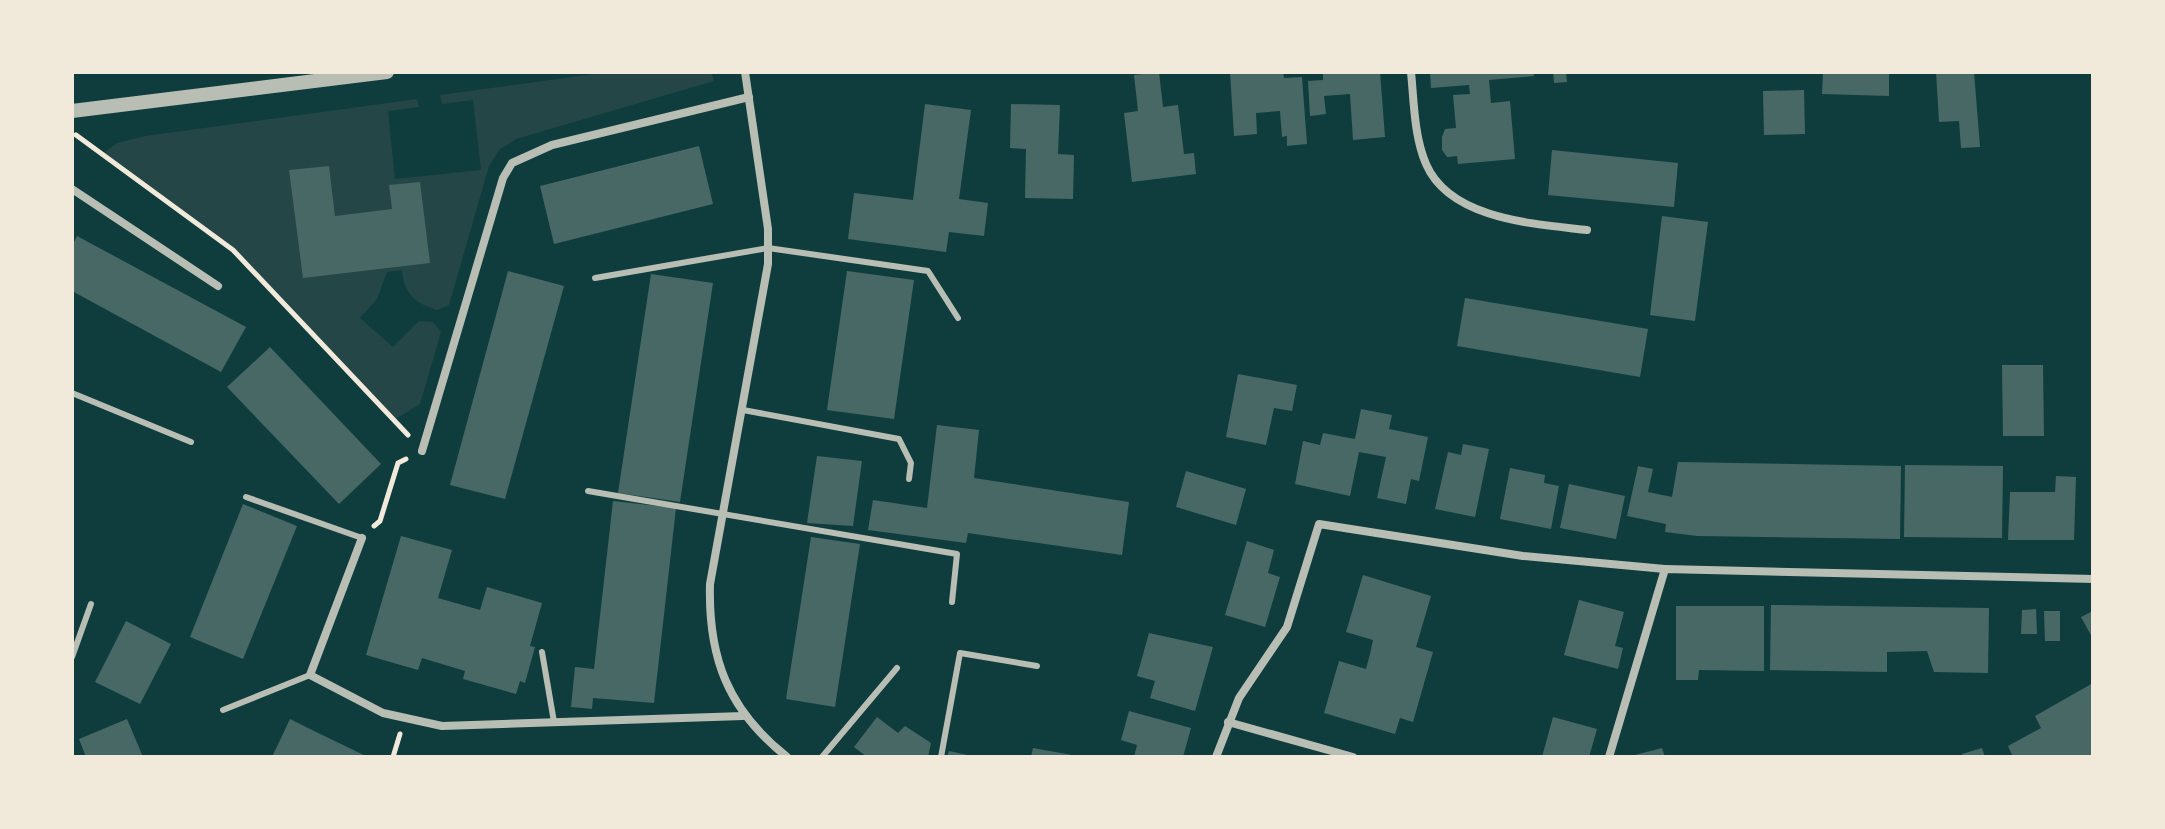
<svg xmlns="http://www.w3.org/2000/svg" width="2165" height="829" font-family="'Space Grotesk',sans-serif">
<rect width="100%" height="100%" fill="#0f3d3e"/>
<!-- green -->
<path fill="#244646" d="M 609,72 L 711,72 L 714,81 L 516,139 L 499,150 L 489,166 L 449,305 L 437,310 C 415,303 404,294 402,270 L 387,272 L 377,299 L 360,318 L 393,347 L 419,321 L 433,322 L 441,332 L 420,404 L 394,420 L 233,250 L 102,154 L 117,143 L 145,136 L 417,99 L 419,107 L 388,111 L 395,179 L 481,170 L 473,100 L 442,104 L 440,95 Z"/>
<!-- building -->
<g fill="#486865">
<polygon points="1159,72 1163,107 1178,105 1184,154 1194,153 1196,174 1132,182 1124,113 1138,111 1134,75"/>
<polygon points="1230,72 1283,72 1284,78 1302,77 1307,144 1287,146 1287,136 1282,137 1280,111 1256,113 1257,134 1234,136"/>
<polygon points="1323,72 1380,72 1385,137 1353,140 1350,94 1324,96 1326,114 1310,116 1308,81 1323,80"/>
<polygon points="1430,72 1533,72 1534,76 1489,80 1491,103 1510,101 1515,159 1458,164 1457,156 1447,157 1442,150 1442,137 1445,129 1456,128 1453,95 1470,94 1469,85 1431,88"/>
<polygon points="1553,72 1566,72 1567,82 1554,83"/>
<polygon points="1823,72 1889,72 1889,96 1822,94"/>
<polygon points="1936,72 1974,72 1980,147 1961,148 1959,121 1939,122"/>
<polygon points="1804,90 1805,134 1764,135 1763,91"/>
<polygon points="925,104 971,110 959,199 988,203 984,236 949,232 946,252 848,239 854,193 913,200"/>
<polygon points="1011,104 1060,105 1058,154 1074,155 1073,199 1025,198 1026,149 1010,148"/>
<polygon points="699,146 713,204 554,244 540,186"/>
<polygon points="1552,150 1678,163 1674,207 1548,195"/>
<polygon points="329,166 335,216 392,209 389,185 420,182 430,263 303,278 289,170"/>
<polygon points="1662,216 1708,222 1695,321 1650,315"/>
<polygon points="77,236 246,327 221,372 72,291 72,246"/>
<polygon points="508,271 564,286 505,499 450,485"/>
<polygon points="847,271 914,280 894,419 827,410"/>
<polygon points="651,274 713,283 680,502 618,493"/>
<polygon points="1465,298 1648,329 1640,377 1457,346"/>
<polygon points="270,347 381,464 339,504 227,387"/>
<polygon points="2002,365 2043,365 2044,436 2003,436"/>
<polygon points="1238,374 1297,385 1292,411 1274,408 1266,445 1226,437"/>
<polygon points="1361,409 1392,415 1389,429 1428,437 1419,481 1411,479 1406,504 1377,498 1386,457 1359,452 1350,496 1295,484 1303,441 1320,445 1323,433 1355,439"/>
<polygon points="937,425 979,430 974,478 1129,502 1122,555 968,533 966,543 868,530 873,500 927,508"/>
<polygon points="1463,444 1489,449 1475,517 1435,509 1448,452 1461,455"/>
<polygon points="817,456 862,461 853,526 807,523"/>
<polygon points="1678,462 1901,466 1900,539 1697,536 1665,532 1666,524 1627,516 1638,466 1653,469 1648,492 1672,497"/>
<polygon points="1905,465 2003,466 2002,538 1904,537"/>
<polygon points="1510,468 1545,475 1544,483 1559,486 1551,529 1500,519"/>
<polygon points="1186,471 1246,489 1236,525 1176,507"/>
<polygon points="2056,476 2076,477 2074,540 2008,540 2010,492 2055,492"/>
<polygon points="1569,484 1625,496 1616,539 1560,528"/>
<polygon points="613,501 676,508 654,703 593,698 592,709 571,707 575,667 594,669"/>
<polygon points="243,504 297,526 243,659 190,637"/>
<polygon points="401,536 452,550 438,598 480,610 487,587 542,603 530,646 535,647 525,683 520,681 516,694 463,679 465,671 422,658 418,670 366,655"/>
<polygon points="811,537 860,544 835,707 786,699"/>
<polygon points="1247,541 1274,550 1268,573 1280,577 1265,627 1225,615"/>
<polygon points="1363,575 1431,596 1416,647 1433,652 1413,722 1400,718 1395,734 1324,713 1339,661 1366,669 1370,654 1373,640 1346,632"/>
<polygon points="1579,600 1624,612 1615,646 1623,648 1618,669 1564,655"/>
<polygon points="1771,605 1989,608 1988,673 1934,672 1927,651 1887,652 1887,672 1770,670"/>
<polygon points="1676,606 1764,606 1764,671 1699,670 1698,680 1676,680"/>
<polygon points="2036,609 2037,634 2021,634 2022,610"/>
<polygon points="2044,611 2060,611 2060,641 2045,641"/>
<polygon points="2093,611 2093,639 2081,617"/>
<polygon points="126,621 171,644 140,704 95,682"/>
<polygon points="1149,633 1213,647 1195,711 1150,698 1155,681 1137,676"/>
<polygon points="2093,683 2093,755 2013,757 2008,746 2041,728 2035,716"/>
<polygon points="1129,711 1191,728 1183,757 1134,757 1137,745 1121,740"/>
<polygon points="877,717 898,733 905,726 931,743 928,757 867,757 854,747"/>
<polygon points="1553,717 1597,729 1589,757 1542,757"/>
<polygon points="127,719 143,757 86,757 79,739"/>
<polygon points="290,719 314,731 368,757 272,757"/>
<polygon points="1033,748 1072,755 1072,757 1031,757"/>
<polygon points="1662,748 1665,757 1632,757 1631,756"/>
<polygon points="1982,748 1985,757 1963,757 1962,754"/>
<polygon points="949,751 972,756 972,757 947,757"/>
</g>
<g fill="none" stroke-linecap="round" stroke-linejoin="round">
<!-- path -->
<g stroke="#f1e9da" stroke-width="5">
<polyline points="76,135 233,250 408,435"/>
<polyline points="374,526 380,521 398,463 406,459"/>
<polyline points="393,757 400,734"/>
</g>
<!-- service -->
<g stroke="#b8beb3" stroke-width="6">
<polyline points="595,278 768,248 928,271 958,318"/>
<polyline points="72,393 191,442"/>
<polyline points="743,410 899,439 911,463 909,479"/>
<polyline points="588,491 957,554 952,602"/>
<polyline points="246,497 362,538"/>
<polyline points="542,652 554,722"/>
<polyline points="72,657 91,604"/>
<polyline points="223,710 310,675"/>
<polyline points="822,757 897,668"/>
<polyline points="941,757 960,653 1037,666"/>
</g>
<!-- minor -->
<g stroke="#b8beb3" stroke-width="8">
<path d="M 745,72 L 768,229 L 768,264 L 710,584 C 708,658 728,710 787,757"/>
<path d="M 1411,72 C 1414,102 1414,136 1426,164 C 1450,220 1536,224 1587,230"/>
<polyline points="72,189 218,286"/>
<polyline points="422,451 503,178 512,163 552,145 749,97"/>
<polyline points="362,538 310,675 383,713 442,726 743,716"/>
<polyline points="1228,722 1353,757"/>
<polyline points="1216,757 1239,698 1287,627 1319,524 1523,556 1665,569"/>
<polyline points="1609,757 1665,569 2093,579"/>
</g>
<!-- tertiary -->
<polyline stroke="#b8beb3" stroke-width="14" points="72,111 387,72"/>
</g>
<!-- border -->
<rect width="2165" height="829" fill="none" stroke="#f1e9da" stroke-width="148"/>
</svg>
